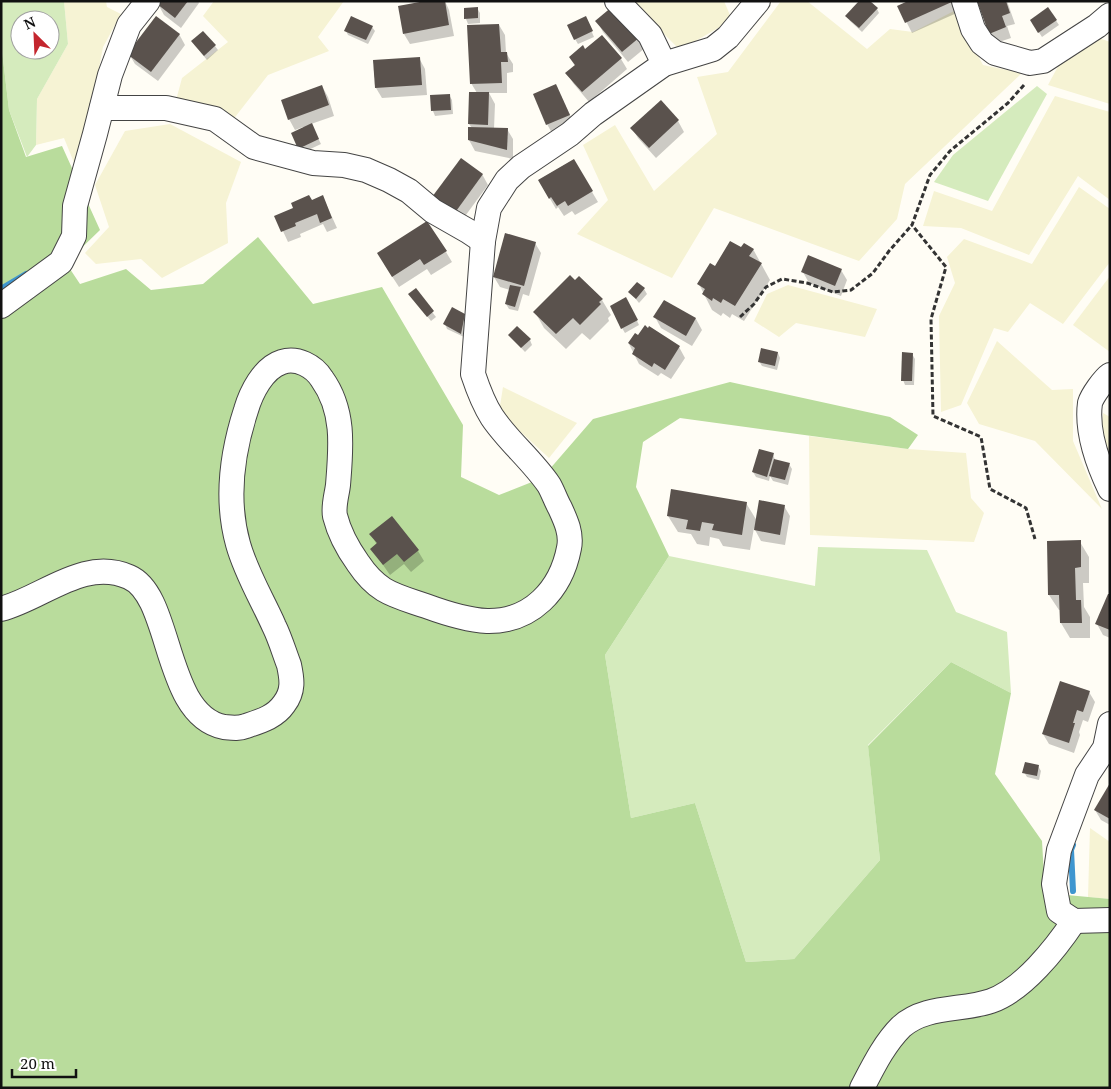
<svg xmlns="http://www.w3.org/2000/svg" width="1111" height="1089" font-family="'Noto Serif',serif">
<rect width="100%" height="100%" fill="#fffdf5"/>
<!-- farmland -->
<g fill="#f6f3d4">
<polygon points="64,1 106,1 107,7 121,14 103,47 79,175 64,138 36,145 37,99 68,44"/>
<polygon points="214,1 344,1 318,37 329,51 268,75 232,121 175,104 182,78 228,42 203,16"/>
<polygon points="631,1 724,1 732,20 680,50"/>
<polygon points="781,1 807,1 867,49 890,29 913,32 954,11 983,65 1022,73 905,184 897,219 859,261 714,208 672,278 577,234 608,200 583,145 615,125 654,191 717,134 697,77 728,72"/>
<polygon points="1099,38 1110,42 1110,104 1048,85 1063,57"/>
<polygon points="1055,96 1110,112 1110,200 1078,176 1029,255 961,228 923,226 934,191 992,211"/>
<polygon points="170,124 241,162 226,203 228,243 162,278 141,259 96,264 85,253 109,227 95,185 125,131"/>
<polygon points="1079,187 1110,209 1110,262 1063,324 1030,303 1008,332 994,328 961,405 941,412 939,316 955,283 947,257 964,239 1032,264"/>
<polygon points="1110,276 1110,352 1073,325"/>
<polygon points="788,285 877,309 865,337 796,323 779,337 754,321 767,294"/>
<polygon points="997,341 1052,390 1073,389 1073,441 1102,509 1035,441 979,424 967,403"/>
<polygon points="503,387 577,423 549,458 499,412"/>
<polygon points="1103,413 1110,417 1110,456 1101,434"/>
<polygon points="809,436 908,449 966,453 971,498 984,513 974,542 810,535"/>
<polygon points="1090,828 1110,842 1110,899 1088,897"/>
</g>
<!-- green -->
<g fill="#d5ebbd" fill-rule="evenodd">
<path d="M 1,1 L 64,1 L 68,44 L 37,99 L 36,145 L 27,157 L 9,110 L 1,42 ZM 20,20 L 50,20 L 50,50 L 20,50 Z"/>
<polygon points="1037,86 1047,94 988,201 934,182 953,155"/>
<polygon points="818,547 927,550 956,612 1007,632 1011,693 951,662 868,745 880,860 794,959 746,962 695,803 631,818 605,655 669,556 815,586"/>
</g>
<!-- forest -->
<polygon fill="#b9dc9c" points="1,42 9,110 26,157 62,146 100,230 66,263 80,284 126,269 151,290 203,284 258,237 313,304 382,287 463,425 461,477 499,495 542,478 593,419 730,382 890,417 918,435 908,449 680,418 643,442 636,487 669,556 605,655 631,818 695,803 746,962 794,959 880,860 868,746 951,662 1011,693 995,774 1042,841 1045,893 1110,899 1110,1088 1,1088"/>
<!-- shadow -->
<g fill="#0003">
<polygon points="161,1 198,1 199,3 181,28 164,15 158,4"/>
<polygon points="445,1 449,10 454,36 410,44 404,34"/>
<polygon points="954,1 959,12 912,33 899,7"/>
<polygon points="978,1 1007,1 1015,24 1007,26 1011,38 996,43 990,33"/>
<polygon points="477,8 480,13 480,23 468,24 466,19"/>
<polygon points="877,9 879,13 862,32 850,21 847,17"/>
<polygon points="1048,9 1059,25 1042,37 1034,25"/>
<polygon points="597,21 639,38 645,48 628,62 603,32"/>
<polygon points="588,23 594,37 578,44 575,39"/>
<polygon points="499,25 505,35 506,53 513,64 513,72 507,73 507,93 489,93 495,104 494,129 507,129 513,139 513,159 475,151 469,140 472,128 469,124 477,93 471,83"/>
<polygon points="372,27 375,31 368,44 348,35 346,31"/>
<polygon points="179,34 185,45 158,81 135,64 129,54"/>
<polygon points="602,36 621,59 627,69 589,102 573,83 567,73 575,66 570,58 585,50"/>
<polygon points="192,42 215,46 218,50 207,60"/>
<polygon points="419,58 425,69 427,95 382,98 376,88 374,61"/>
<polygon points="556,85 575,126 553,135 547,124"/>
<polygon points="322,86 328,97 334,116 311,124 321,144 302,153 299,149 304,128 303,127 295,130 289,119"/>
<polygon points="449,95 452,100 453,114 435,116 433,111 432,96"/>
<polygon points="661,102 678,121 684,132 656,158 638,138 632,128"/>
<polygon points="573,160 598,202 575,215 572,211 564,216 558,207 556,209 539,180"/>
<polygon points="482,174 488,185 460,223 433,198"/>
<polygon points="323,197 337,228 327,232 323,224 300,234 301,237 288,242 276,216"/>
<polygon points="535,243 541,253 529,296 523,294 518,311 509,309 506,304 510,290 500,287 494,277"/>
<polygon points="742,249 753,249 770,280 744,321 732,314 730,318 723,313 721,316 712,310 699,284 715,268"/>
<polygon points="446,252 452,262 431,275 427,269 399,287 384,264"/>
<polygon points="841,270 847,280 841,296 809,283 803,272"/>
<polygon points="644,289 647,294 639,303 630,292"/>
<polygon points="415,290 436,317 431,321 413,299"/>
<polygon points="602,300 611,315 608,318 609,321 590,340 582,333 566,349 544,328 535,312"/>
<polygon points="664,301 696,319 702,330 692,346 661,328 655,317"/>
<polygon points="629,304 639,325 625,333 622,328"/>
<polygon points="464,315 467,320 464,337 447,329 445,324"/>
<polygon points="509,335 530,340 532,345 525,352"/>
<polygon points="629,344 679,347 685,358 671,379 661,373 658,376 639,364"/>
<polygon points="778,353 780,358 777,370 762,366 759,361"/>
<polygon points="912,354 915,359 914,385 905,385 903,380"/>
<polygon points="773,454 775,460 789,464 792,469 788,485 773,481 770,476 769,481 756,477 753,472"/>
<polygon points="746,503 757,521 784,506 790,516 785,545 761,541 754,528 750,550 723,546 719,539 710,537 709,546 697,544 691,534 678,532 668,516"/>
<polygon points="392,517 418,551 424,561 411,572 404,564 390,575 372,549 377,545 371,534"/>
<polygon points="1080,542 1089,557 1089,583 1083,583 1084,607 1090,617 1090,638 1070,638 1061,623 1061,610 1059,610 1049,595"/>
<polygon points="1110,596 1110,638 1103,635 1097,624"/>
<polygon points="1089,692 1095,702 1088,722 1083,720 1079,732 1080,735 1074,753 1049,744 1043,734"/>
<polygon points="1038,766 1041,771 1039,780 1027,777 1024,772"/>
<polygon points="1110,785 1110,825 1101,820 1095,810"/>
</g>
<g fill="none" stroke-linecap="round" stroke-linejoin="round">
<!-- stream -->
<g stroke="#3f96cf" stroke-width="6">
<polyline points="1,289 26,274"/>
<polyline points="1073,845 1071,850 1073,891"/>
</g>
</g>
<!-- building -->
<g fill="#5a524d">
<polygon points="159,1 188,1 175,18 157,4"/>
<polygon points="425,1 445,1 449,25 403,34 398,6"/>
<polygon points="859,1 870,1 878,8 859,28 845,16"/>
<polygon points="908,1 954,1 905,23 897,6"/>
<polygon points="977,1 1006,1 1010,13 1002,16 1006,27 989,34"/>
<polygon points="613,6 640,37 622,52 595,21"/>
<polygon points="478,7 478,18 464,19 464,8"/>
<polygon points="1048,7 1057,20 1038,33 1030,20"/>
<polygon points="156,16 180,34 151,72 127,54"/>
<polygon points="351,16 373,26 366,40 344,31"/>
<polygon points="586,16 593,31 574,40 567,25"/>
<polygon points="499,24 501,52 507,52 508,62 501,62 502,83 470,84 467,25"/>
<polygon points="203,31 216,45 204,56 191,41"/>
<polygon points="602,35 622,58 582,92 565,73 575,65 569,57 583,45 585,49"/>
<polygon points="420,57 422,85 375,88 373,60"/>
<polygon points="556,84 570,115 546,125 533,94"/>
<polygon points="322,85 329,105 288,120 281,100"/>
<polygon points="469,92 489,92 488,125 468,124"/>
<polygon points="450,94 451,110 431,111 430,95"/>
<polygon points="661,100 679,120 649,148 630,128"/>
<polygon points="312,123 319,139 298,149 291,133"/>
<polygon points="468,127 508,128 507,150 468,140"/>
<polygon points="461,158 483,174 454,214 432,197"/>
<polygon points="574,159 593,191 568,206 565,201 557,206 551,197 549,199 538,180"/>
<polygon points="309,195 312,200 323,195 332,218 320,223 317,214 295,223 296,226 281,232 274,216 293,208 291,203"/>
<polygon points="427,221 447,251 424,265 420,259 392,277 377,253"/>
<polygon points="505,233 536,242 524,286 493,277"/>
<polygon points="730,241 741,247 744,243 754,249 749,256 762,263 735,306 723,299 721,303 713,298 712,301 702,294 705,289 697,284 710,263 715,266"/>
<polygon points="808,255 842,269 835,286 801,272"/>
<polygon points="570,275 575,280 579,276 603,299 599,302 601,304 580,325 573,318 556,334 533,312"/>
<polygon points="637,282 645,288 636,299 628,292"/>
<polygon points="510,285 521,287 515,307 505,304"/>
<polygon points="416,288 434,311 427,317 408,294"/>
<polygon points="626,297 638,320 621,329 610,306"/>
<polygon points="664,300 696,318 686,336 653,317"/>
<polygon points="452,307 465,314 461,334 443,324"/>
<polygon points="645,325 648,328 649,326 680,346 665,370 654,363 652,367 632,354 635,348 628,343 635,333 638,335"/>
<polygon points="517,326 531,339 521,348 508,335"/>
<polygon points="761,348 778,352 775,366 758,362"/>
<polygon points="902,352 913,353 912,381 901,381"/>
<polygon points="759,449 774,453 767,477 752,472"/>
<polygon points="774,459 790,463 785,480 769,476"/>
<polygon points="671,489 747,502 742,535 712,530 714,524 702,522 700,531 686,529 688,520 667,516"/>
<polygon points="759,500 785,505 780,535 754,530"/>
<polygon points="392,516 419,550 404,562 397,554 383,565 370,549 377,543 369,534"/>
<polygon points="1081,540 1081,567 1075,568 1076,600 1081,600 1082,623 1060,623 1059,595 1048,595 1047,541"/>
<polygon points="1108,594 1110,594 1110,630 1095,624"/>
<polygon points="1060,681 1090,691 1083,712 1077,710 1073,723 1075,723 1069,743 1042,734"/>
<polygon points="1025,762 1039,765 1037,776 1022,773"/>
<polygon points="1110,783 1110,819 1094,810"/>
</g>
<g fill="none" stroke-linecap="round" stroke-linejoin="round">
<!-- minor casing -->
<g stroke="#444" stroke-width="26">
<g id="minor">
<polyline points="617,1 650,35 664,64"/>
<polyline points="964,1 973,29 982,43 995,53 1030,63 1043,61 1097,26 1110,15"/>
<polyline points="102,108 166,108 215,119 254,147 313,163 344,165 366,170 389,180 409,191 433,211 468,231 483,241"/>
<polyline points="1,306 61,262 74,236 75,206 95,134 110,75 129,25 148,1"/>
<path d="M 1110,375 C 1104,379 1092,396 1090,403 C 1086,432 1098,464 1110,489"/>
<path d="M 1,609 C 43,598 84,557 129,577 C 173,596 163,715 224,727 C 233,728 238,729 246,726 C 261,721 275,717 284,704 C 294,691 292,679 289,665 C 284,652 280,638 274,626 C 262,599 246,573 238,544 C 226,501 232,453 246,410 C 251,393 263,368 282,362 C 297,357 314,366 322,379 C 345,411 341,448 338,485 C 337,494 333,506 335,516 C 339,532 348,549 358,563 C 378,593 394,595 426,606 C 445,613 466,620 487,621 C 531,622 561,590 569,548 C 572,534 566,521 560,508 C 556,501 553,492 549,485 C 532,460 508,441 492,417 C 483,403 478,389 473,374 L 483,241 L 489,208 L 507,180 L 521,167 L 570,134 L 593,114 L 664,64 L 713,49 L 728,37 L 758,1"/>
<polyline points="1110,724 1105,748 1087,775 1059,850 1054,884 1059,911 1074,921 1110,920"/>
<path d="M 862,1088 C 873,1067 884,1044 901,1027 C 925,1005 962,1011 991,1001 C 1023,990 1056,948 1074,921"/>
</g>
</g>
<!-- path -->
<g stroke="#333" stroke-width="3" stroke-dasharray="5 2.5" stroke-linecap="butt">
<polyline points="1024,85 1008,103 950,151 930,175 912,225 946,267 931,319 933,416 981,437 990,489 1026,508 1035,539"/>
<polyline points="740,317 754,304 766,287 782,279 807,283 833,292 851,290 873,273 889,251 912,225"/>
</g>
<!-- minor -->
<use href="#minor" stroke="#fff" stroke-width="24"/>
</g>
<!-- border -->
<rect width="1111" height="1089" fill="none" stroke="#111111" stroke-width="5"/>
<!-- north arrow -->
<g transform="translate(35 35) rotate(336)"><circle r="24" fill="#ffffff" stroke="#a0a0a0"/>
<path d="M0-4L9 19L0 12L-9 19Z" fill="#c4262e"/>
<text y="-8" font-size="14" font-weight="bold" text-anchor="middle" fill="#111111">N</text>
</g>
<!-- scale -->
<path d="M12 1069v8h64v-8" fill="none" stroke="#111111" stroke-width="2.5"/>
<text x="20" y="1069" font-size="15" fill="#111111" stroke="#ffffff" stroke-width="4" paint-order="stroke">20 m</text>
</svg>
